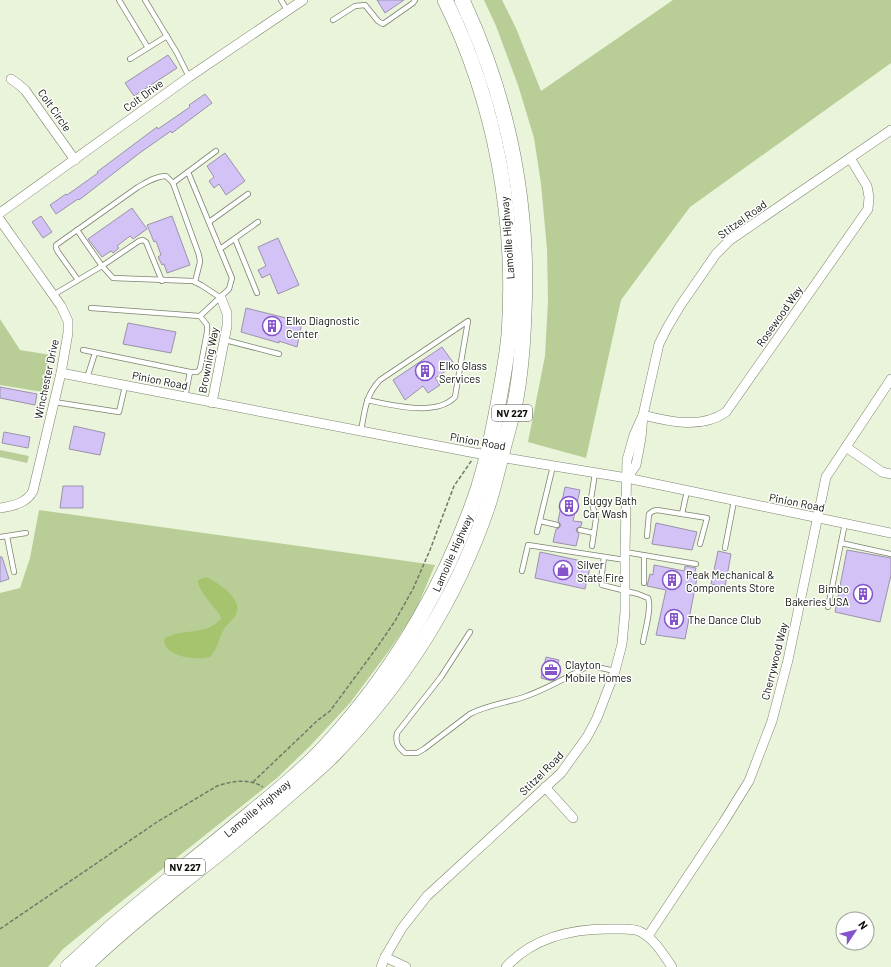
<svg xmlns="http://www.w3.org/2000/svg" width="891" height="967" font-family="Barlow,sans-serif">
<rect width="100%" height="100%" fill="#eaf4da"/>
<!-- green -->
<g fill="#b9ce96">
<polygon points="484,0 502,0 516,28 541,91 673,0 891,0 891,63 690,207 621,300 586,458 528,442 545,356 548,301 547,249 541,184 534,138 518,85 496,26"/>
<polygon points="0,319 20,350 51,355 43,392 0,385"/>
<polygon points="0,450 29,456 27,463 0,457"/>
<polygon points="39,510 435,565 415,612 391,648 350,703 310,746 277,778 117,905 63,949 48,967 0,967 0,593 20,588 30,558"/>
</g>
<!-- forest -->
<path fill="#a6c46d" d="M 206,577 C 216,581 242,598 237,612 C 235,619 227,624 224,629 C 218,639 218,649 210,657 C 198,661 163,657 164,639 C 183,627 204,637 221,619 L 220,615 C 214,606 197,590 198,580 Z"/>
<!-- building -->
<g fill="#d3c2f5" stroke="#9a93ab">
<polygon points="377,0 404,0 385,13"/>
<polygon points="168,55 177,68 134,96 125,83"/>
<polygon points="205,94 212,103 172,133 171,131 141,152 79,200 78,199 56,214 50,205 66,194 67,195 98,173 97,172 157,127 158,129 190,107 189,105"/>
<polygon points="225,153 245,181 226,195 219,184 214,188 209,181 214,177 207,166"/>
<polygon points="132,208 147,229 133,239 130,236 117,246 119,248 113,253 111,251 102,257 88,239"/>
<polygon points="41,216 52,232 43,238 32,222"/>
<polygon points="172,216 190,265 167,273 164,264 162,265 158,257 161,255 156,241 154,242 147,225"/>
<polygon points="278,238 299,285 278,294 270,274 262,278 258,270 266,266 258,247"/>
<polygon points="246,308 302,322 297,347 279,341 279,343 241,332"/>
<polygon points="128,323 176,332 171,353 123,344"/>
<polygon points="442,347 455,365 435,378 440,385 428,393 423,386 405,400 393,380"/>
<polygon points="0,387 37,394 35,405 0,398"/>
<polygon points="74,426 105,433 100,455 69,449"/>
<polygon points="4,432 30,437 28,448 2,443"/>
<polygon points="63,486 83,486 83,508 60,508"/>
<polygon points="565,487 580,490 573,521 582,522 581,526 576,529 577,532 579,534 576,546 553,542 556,529 559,528 561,525 558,521"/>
<polygon points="656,523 697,532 692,550 652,544"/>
<polygon points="847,550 891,558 891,575 880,622 835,612"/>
<polygon points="718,551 731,554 725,587 711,584"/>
<polygon points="540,552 591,563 585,589 535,578"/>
<polygon points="0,557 2,557 9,579 0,582"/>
<polygon points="654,565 684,571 685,566 696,568 695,573 698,573 685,639 656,635 666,590 647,586 650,574 653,575"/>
<polygon points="546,657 559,660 557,665 560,666 559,675 556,675 555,680 552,681 541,678"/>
</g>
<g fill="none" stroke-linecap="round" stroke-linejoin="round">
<!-- lane casing -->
<g stroke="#7b846d" stroke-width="6">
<g id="lane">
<polyline points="119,0 148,48"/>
<polyline points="145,0 177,53 189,77"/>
<polyline points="281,0 287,10"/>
<polyline points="333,20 355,6 365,5 378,21 383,24 413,3 415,0"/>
<polyline points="130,59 167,36"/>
<polyline points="173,183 216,151"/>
<polyline points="209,222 248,194"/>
<polyline points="77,230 102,266 113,278 193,281 201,285 221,298"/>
<polyline points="235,239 257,293"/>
<polyline points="220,249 258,222"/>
<path d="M 78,280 L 58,252 L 56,248 L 56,245 L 138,187 C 147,182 156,176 166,176 L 173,183 L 199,255 L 200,262 L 195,282"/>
<polyline points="53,295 102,266 139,241 143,240 146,242 162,281"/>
<polyline points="91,308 200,316 229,289 232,278 188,172"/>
<polyline points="225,340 279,354"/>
<polyline points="83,350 190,372 197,372 200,369 207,332 207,325 200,316"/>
<polyline points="87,378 95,353"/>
<polyline points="185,397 190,372"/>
<polyline points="54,402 119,412 125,386"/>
<path d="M 361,431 C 365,410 365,396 380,380 L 468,321 L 455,397 C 436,417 392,405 367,400"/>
<polyline points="682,514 687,491"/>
<polyline points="540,521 557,525"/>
<polyline points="580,530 594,533"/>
<polyline points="537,532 553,466"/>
<polyline points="647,536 649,514 653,511 657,510 707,518 700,544"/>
<polyline points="0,537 26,533"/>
<polyline points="7,537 14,572"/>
<polyline points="841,543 891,554"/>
<polyline points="592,546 596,519 591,499 595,473"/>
<polyline points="725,548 734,501"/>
<polyline points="625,552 696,564"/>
<path d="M 604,557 L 601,580 L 602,585 L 638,594 L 648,598 C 652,607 645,631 643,642"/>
<polyline points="522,571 528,545 625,560"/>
<polyline points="644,583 644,555"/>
<polyline points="828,607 845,523"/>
<path d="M 470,632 L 441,677 L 397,733 C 395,743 398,747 405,753 L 417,753 L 424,749 L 470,714 C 487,705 506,703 524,697 C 545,690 566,678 586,667 L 592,666 L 615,671"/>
</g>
</g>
<!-- street casing -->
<g stroke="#7b846d" stroke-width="10">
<g id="street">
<polyline points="11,79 18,84 25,90 75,160"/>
<polyline points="0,213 189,77 303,0"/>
<path d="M 0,220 L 61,306 L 68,321 L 68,333 L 61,373 L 33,491 C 27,503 13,506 0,508"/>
<polyline points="61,373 475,453 627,478 891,533"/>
<polyline points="212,403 227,326 227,313 221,298"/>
<path d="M 643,415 C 670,422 702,429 726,412 L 868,209 L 869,197 L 867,186 L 850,158"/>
<polyline points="846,447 882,472 891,474"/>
<polyline points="627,478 636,465 641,438 643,415 659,344 667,328 680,306 716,254 730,240 891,130"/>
<polyline points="545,787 573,818"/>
<polyline points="648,936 723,823 749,781 772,721 788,660 826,477 891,379"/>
<polyline points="385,957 406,967"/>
<polyline points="381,967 385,957 402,928 427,896 561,773 587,737 597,718 615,671 622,644 625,612 625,552 627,460 634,435 643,415"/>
<path d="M 506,967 C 534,936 575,928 615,929 C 623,929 632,928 639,931 C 655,939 663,954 672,967"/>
</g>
</g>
<!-- primary casing -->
<g stroke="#7b846d" stroke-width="16">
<g id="primary">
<path d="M 68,967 C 84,953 99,938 115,924 C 154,891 195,859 235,826 C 269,798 304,771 333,738 C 397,667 449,578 479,486 C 485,466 490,446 494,425 C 500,395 506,365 509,335 C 517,221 496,103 445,0"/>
<path d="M 84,967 C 115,936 150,909 184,881 C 219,854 253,826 286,797 C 302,783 318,770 333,755 C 401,685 455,601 487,508 C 493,490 497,472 502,453 C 506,437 511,420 515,403 C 521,373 523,342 524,312 C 529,204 508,98 462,0"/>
</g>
</g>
<!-- path -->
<g stroke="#717868" stroke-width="1.5" stroke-dasharray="4 2" stroke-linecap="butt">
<polyline points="253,782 318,720 330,711 378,646 395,621 413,589 430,550 454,486 472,460"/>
<path d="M 0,929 L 157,822 L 217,786 C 232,781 249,778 263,787"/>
</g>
<!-- lane -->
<use href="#lane" stroke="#fff" stroke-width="4.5"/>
<!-- street -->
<use href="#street" stroke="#fff" stroke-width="9"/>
<!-- primary -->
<use href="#primary" stroke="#fff" stroke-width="15"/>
</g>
<!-- icons -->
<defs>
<g id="building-ring" transform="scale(1)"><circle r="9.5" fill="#fff" stroke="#8554cc" stroke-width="1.5"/><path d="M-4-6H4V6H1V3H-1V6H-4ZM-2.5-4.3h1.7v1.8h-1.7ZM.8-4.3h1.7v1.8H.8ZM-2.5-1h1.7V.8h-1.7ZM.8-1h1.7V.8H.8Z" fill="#8554cc"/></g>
<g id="shop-ring" transform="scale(1)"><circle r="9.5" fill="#fff" stroke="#8554cc" stroke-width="1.5"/><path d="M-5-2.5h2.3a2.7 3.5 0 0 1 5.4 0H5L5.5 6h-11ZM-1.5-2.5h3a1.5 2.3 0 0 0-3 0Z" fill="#8554cc"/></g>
<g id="office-ring" transform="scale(1)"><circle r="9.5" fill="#fff" stroke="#8554cc" stroke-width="1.5"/><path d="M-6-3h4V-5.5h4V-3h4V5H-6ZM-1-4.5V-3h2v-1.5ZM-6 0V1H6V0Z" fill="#8554cc"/></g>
</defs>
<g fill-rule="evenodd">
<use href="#building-ring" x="272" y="326"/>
<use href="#building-ring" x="425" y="371"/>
<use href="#building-ring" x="569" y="506"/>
<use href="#shop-ring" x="563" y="570"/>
<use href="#building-ring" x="672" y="580"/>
<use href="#building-ring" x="863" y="594"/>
<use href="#building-ring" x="674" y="619"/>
<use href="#office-ring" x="551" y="670"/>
</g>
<g text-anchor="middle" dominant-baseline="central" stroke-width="3" stroke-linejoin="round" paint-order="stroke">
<!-- shield labels -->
<g fill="#fff" stroke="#545751" stroke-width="1">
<rect x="492" y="405" width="40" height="16" rx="3"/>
<rect x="165" y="859" width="40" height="16" rx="3"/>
</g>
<g font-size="10" font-weight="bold" fill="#0b0f07">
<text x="512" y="413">NV 227</text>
<text x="185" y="867">NV 227</text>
</g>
<!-- street labels -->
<g font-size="11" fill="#0b0f07" stroke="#fff">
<text transform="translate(143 95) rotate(-36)">Colt Drive</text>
<text transform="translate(55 110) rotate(55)">Colt Circle</text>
<text transform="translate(742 219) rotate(-36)">Stitzel Road</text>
<text transform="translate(507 238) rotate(-94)">Lamoille Highway</text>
<text transform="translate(779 316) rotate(-55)">Rosewood Way</text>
<text transform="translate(208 360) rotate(-79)">Browning Way</text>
<text transform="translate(46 379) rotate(-78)">Winchester Drive</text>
<text transform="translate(160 380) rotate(11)">Pinion Road</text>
<text transform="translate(478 441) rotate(10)">Pinion Road</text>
<text transform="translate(797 502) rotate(11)">Pinion Road</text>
<text transform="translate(452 553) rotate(-66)">Lamoille Highway</text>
<text transform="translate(774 661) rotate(-76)">Cherrywood Way</text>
<text transform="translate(541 773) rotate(-45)">Stitzel Road</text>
<text transform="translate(257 808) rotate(-40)">Lamoille Highway</text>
</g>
<!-- poi labels -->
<g font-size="11" fill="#0b0f07" stroke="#fff" text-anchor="start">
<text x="286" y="320">Elko Diagnostic<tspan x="286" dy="13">Center</tspan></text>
<text x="439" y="365">Elko Glass<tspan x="439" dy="13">Services</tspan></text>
<text x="583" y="500">Buggy Bath<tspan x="583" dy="13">Car Wash</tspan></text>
<text x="577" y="564">Silver<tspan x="577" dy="13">State Fire</tspan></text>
<text x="686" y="574">Peak Mechanical &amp;<tspan x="686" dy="13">Components Store</tspan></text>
<text x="849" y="588" text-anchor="end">Bimbo<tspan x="849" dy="13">Bakeries USA</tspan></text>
<text x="688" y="619">The Dance Club</text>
<text x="565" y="664">Clayton<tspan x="565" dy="13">Mobile Homes</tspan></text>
</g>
</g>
<!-- north arrow -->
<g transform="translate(855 931) rotate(55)"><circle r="19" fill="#ffffff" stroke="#9d9f9c"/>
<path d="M0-3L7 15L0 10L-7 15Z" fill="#8554cc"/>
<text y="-6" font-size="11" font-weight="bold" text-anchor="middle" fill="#0b0f07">N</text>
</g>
</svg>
